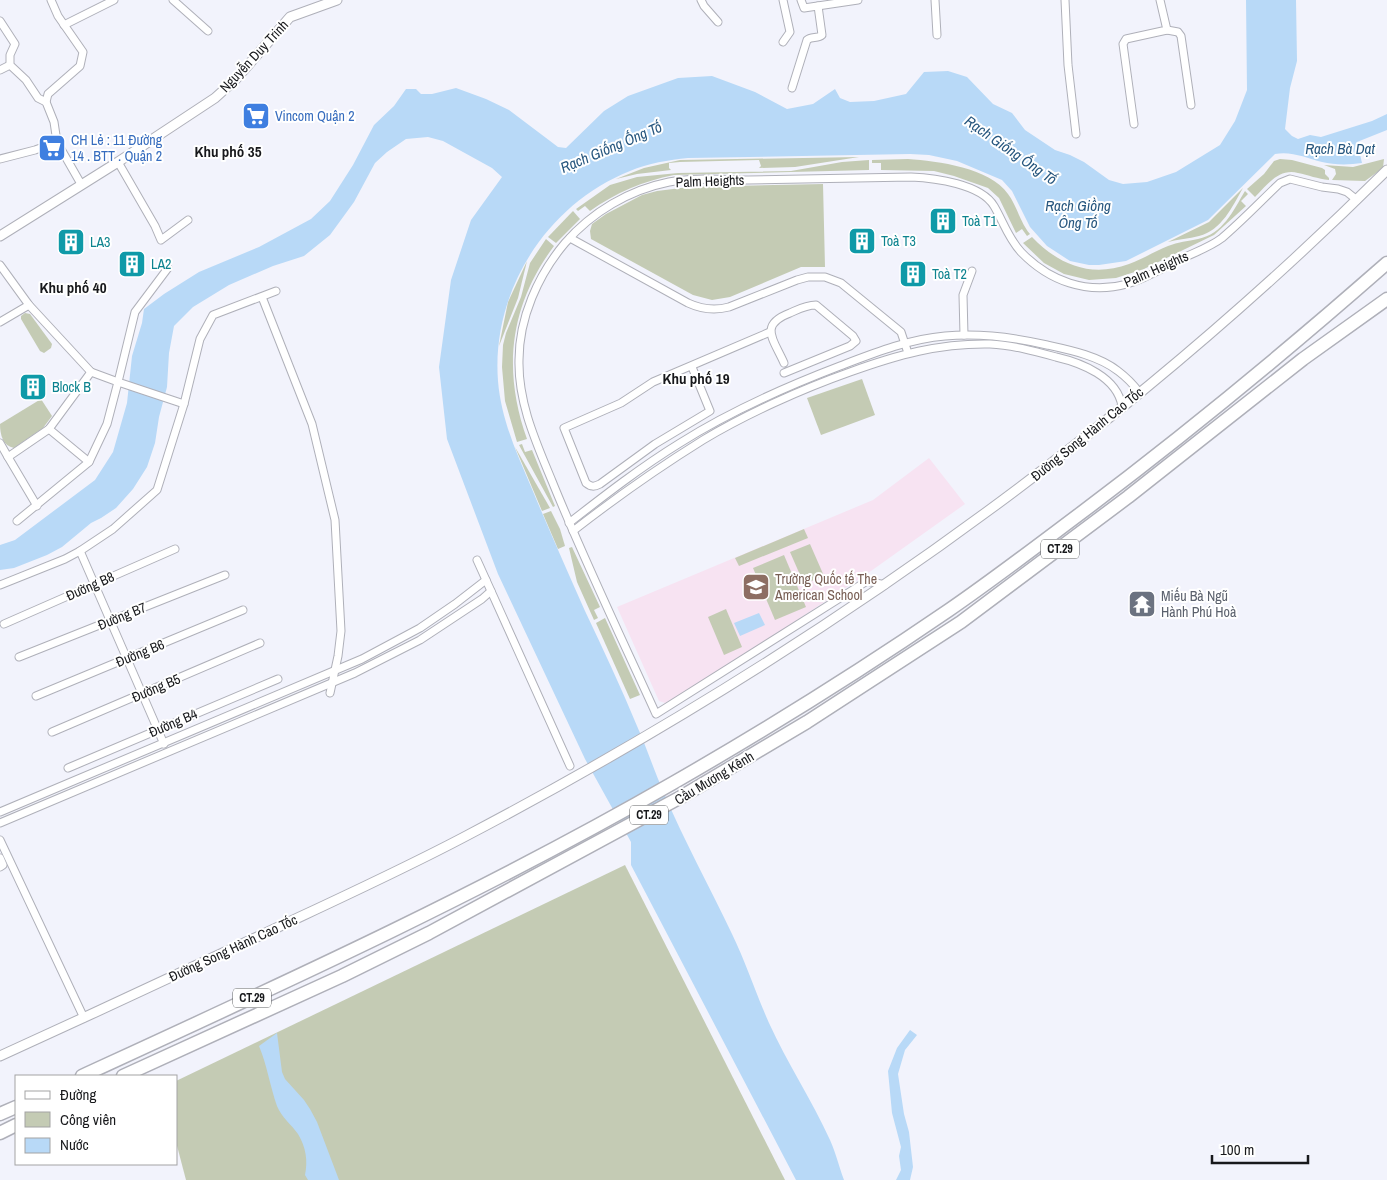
<svg xmlns="http://www.w3.org/2000/svg" width="1387" height="1180" font-family="'Archivo Narrow',sans-serif">
<rect width="100%" height="100%" fill="#f2f3fc"/>
<!-- education -->
<polygon fill="#f7e3f2" points="929,458 965,504 871,571 788,626 673,700 665,703 659,701 617,607 873,500"/>
<!-- green -->
<g fill="#c4cbb4">
<polygon points="859,157 795,167 759,168 761,166 759,160 680,162 669,163 669,168 671,170 637,174 616,179 644,168 680,160"/>
<path d="M 908,159 C 938,161 990,168 1008,194 C 1017,206 1020,222 1030,234 L 1027,236 L 1022,229 L 1016,233 L 999,198 L 988,188 L 954,176 L 934,171 L 881,170 L 881,163 L 872,163 L 872,160 Z"/>
<path d="M 1280,159 L 1292,160 L 1322,168 L 1325,170 L 1325,174 L 1329,178 L 1329,180 C 1318,179 1308,175 1298,173 C 1279,168 1267,185 1255,197 L 1247,189 L 1264,174 L 1274,161 Z"/>
<polygon points="1384,159 1383,168 1365,181 1332,180 1336,174 1335,169 1324,165 1353,167"/>
<path d="M 869,160 L 869,170 L 674,175 C 643,181 615,193 590,211 L 585,206 L 578,211 L 576,209 L 610,185 L 637,177 L 678,173 L 791,171 L 842,162 Z"/>
<polygon points="823,184 825,267 801,267 730,297 712,300 693,295 591,239 590,231 592,224 606,214 642,195 657,191 689,187"/>
<path d="M 1243,188 C 1232,207 1222,230 1199,236 C 1189,239 1178,239 1168,242 L 1209,222 Z"/>
<path d="M 1245,191 L 1248,194 L 1241,201 L 1246,206 L 1214,235 L 1144,269 L 1116,278 L 1089,280 L 1064,274 L 1044,263 L 1023,243 L 1032,237 C 1059,265 1091,278 1129,264 C 1143,259 1155,251 1168,246 C 1178,242 1188,241 1198,239 C 1223,234 1233,211 1245,191 Z"/>
<polygon points="573,211 580,219 556,243 548,237"/>
<path d="M 546,239 L 554,246 C 510,305 502,369 527,439 L 517,442 L 505,401 L 502,367 L 503,345 L 506,333 L 521,297 L 530,263 Z"/>
<polygon points="527,261 518,298 499,346 508,302"/>
<polygon points="25,313 30,314 52,344 51,348 44,353 40,351 21,319 21,316"/>
<polygon points="862,379 875,415 821,435 807,398"/>
<path d="M 41,399 L 52,416 L 43,428 L 14,448 C 3,446 0,435 0,424 Z"/>
<polygon points="522,444 525,452 532,450 555,506 553,507 519,445"/>
<polygon points="515,447 550,508 542,511"/>
<polygon points="551,511 560,529 565,546 558,549 543,514"/>
<polygon points="804,529 808,538 739,566 735,558"/>
<polygon points="810,544 824,576 804,584 790,552"/>
<polygon points="572,547 600,607 594,610 598,618 594,620 577,582 569,548"/>
<polygon points="784,555 806,607 775,620 753,568"/>
<polygon points="726,609 742,647 724,655 708,617"/>
<polygon points="605,618 640,695 630,699 596,623"/>
<polygon points="625,865 785,1180 186,1180 176,1142 176,1081"/>
</g>
<!-- water -->
<g fill="#b8d9f7">
<path d="M 1246,0 L 1296,0 L 1297,61 L 1290,88 L 1285,129 L 1292,136 L 1298,139 L 1310,135 L 1321,137 L 1372,121 L 1387,114 L 1387,130 L 1357,142 L 1362,163 C 1349,165 1334,165 1322,162 C 1306,158 1292,151 1275,154 L 1208,220 L 1126,261 L 1099,265 L 1089,265 L 1070,261 L 1047,246 L 1030,227 L 1012,191 L 1002,180 L 957,161 L 929,155 L 910,154 L 688,158 C 669,160 648,163 630,171 C 547,204 491,291 498,381 C 501,419 517,454 532,489 C 549,530 567,570 585,611 C 603,649 621,687 637,726 C 647,748 654,771 664,793 C 684,841 710,887 732,934 C 746,963 756,994 769,1023 C 787,1063 812,1100 830,1140 C 836,1153 839,1167 844,1180 L 796,1180 L 631,865 L 631,842 L 585,759 L 498,574 L 447,439 L 439,367 L 451,280 L 471,220 L 502,177 L 492,168 L 443,141 L 428,137 L 406,139 L 387,152 L 375,163 L 354,202 L 330,235 L 304,256 L 273,266 L 229,285 L 193,307 L 174,326 L 169,353 L 167,387 L 159,417 L 155,443 L 147,467 L 133,489 L 116,508 L 101,518 L 91,523 L 62,547 L 47,555 L 14,568 L 0,570 L 0,545 L 15,540 L 95,480 L 113,452 L 127,403 L 132,356 L 142,323 L 144,309 L 164,294 L 199,272 L 259,247 L 311,219 L 330,201 L 353,165 L 374,125 L 394,106 L 406,89 L 416,89 L 421,94 L 432,94 L 456,88 L 486,99 L 509,110 L 558,147 L 566,148 L 604,111 L 628,96 L 678,78 L 712,76 L 755,92 L 787,109 L 813,104 L 835,89 L 840,98 L 850,102 L 874,101 L 906,94 L 924,72 L 948,71 L 967,77 L 993,104 L 1012,113 L 1025,130 L 1055,150 L 1070,155 L 1084,162 L 1109,180 L 1123,184 L 1147,182 L 1176,172 L 1220,145 L 1235,121 L 1247,90 Z"/>
<polygon points="759,613 765,625 740,636 734,623"/>
<polygon points="910,1030 917,1035 905,1050 898,1074 904,1114 909,1132 913,1167 910,1180 896,1180 901,1170 899,1156 901,1147 892,1113 888,1071 897,1048"/>
<path d="M 277,1033 L 282,1072 L 285,1079 L 304,1100 L 310,1109 L 317,1122 L 339,1180 L 308,1180 L 305,1175 C 308,1161 306,1147 298,1134 C 291,1124 282,1118 277,1106 C 270,1086 267,1065 259,1046 Z"/>
</g>
<g fill="none" stroke-linecap="round" stroke-linejoin="round">
<!-- minor casing -->
<g stroke="#afb0b9" stroke-width="9">
<g id="minor">
<polyline points="173,0 208,31"/>
<polyline points="701,0 704,6 718,22"/>
<polyline points="783,0 790,32 783,42"/>
<polyline points="801,0 804,8 858,0"/>
<polyline points="935,0 937,35"/>
<polyline points="1065,0 1068,65 1076,134"/>
<polyline points="0,21 15,44 10,55 10,65 26,80 38,98 46,102 54,122 57,142 81,184"/>
<polyline points="64,25 114,0"/>
<polyline points="1167,30 1178,32 1181,36 1191,105"/>
<polyline points="0,70 10,65"/>
<path d="M 792,88 L 807,40 C 811,36 818,39 822,35 L 818,6"/>
<polyline points="46,102 48,94 80,66 83,52 58,16 51,0"/>
<polyline points="1134,124 1123,44 1126,39 1167,30 1160,0"/>
<polyline points="0,159 35,150 57,142"/>
<polyline points="118,162 155,226 161,240 188,220"/>
<path d="M 570,238 L 688,303 C 701,309 714,311 729,307 L 797,280 L 808,277 L 825,277 L 841,283 L 901,332 L 908,353"/>
<polyline points="0,265 29,305 91,372"/>
<polyline points="168,268 135,312 118,382 184,404"/>
<polyline points="262,297 312,424 335,520 341,631 338,656 330,693"/>
<polyline points="0,322 29,305"/>
<polyline points="964,335 963,295 972,271"/>
<path d="M 692,367 L 710,411 L 655,444 L 600,484 C 594,487 591,487 586,483 L 564,428 L 621,403 L 653,382 L 770,332"/>
<path d="M 784,373 L 850,346 L 856,341 L 853,336 L 816,305 C 806,305 799,309 790,313 C 758,325 774,340 784,363"/>
<polyline points="49,429 89,462"/>
<polyline points="0,443 8,457 49,429 91,372 118,382 107,424 89,462 17,521"/>
<polyline points="8,457 37,506"/>
<path d="M 569,523 C 605,495 641,467 680,443 C 729,412 785,387 840,366 C 874,353 909,339 945,336 C 980,333 1013,337 1047,345 C 1070,350 1099,356 1118,371 C 1126,377 1133,384 1139,392"/>
<path d="M 573,531 C 614,499 658,468 703,440 C 746,414 802,389 850,372 C 897,355 939,343 990,344 C 1012,345 1034,351 1056,357 C 1082,363 1117,377 1122,406"/>
<polyline points="80,551 164,744"/>
<polyline points="477,560 570,766"/>
<polyline points="0,585 65,559 80,551 113,529 157,490 184,404 200,339 213,315 276,291"/>
<path d="M 885,585 L 867,581 L 656,714 C 621,637 584,560 552,481 C 536,442 518,403 519,360 C 519,318 538,275 565,243 C 592,212 629,190 669,182 C 694,177 723,180 748,180 C 802,179 857,178 911,177 C 935,178 981,184 994,206 C 1003,221 1008,238 1021,252 C 1049,281 1087,295 1127,284 C 1144,279 1159,270 1175,262 C 1190,254 1209,248 1222,238 C 1242,221 1261,201 1280,183 L 1290,179 L 1322,187 L 1338,189 L 1347,192 L 1357,200"/>
<polyline points="4,624 175,549"/>
<polyline points="19,657 225,575"/>
<polyline points="36,696 243,610"/>
<polyline points="52,732 260,643"/>
<polyline points="68,768 278,679"/>
<polyline points="0,812 362,659 420,628 455,604 486,580"/>
<polyline points="0,823 355,673 420,640 482,599 491,591"/>
<polyline points="0,840 84,1018"/>
<polyline points="0,858 3,865 0,867"/>
</g>
</g>
<!-- secondary casing -->
<g stroke="#afb0b9" stroke-width="11">
<g id="secondary">
<polyline points="0,236 118,162 215,98 236,79 290,17 337,0"/>
<path d="M 0,1056 C 86,1017 171,977 257,937 C 327,904 398,872 466,836 C 803,659 1117,438 1387,170"/>
</g>
</g>
<!-- motorway casing -->
<g stroke="#afb0b9" stroke-width="15">
<g id="motorway">
<path d="M 82,1076 C 282,984 482,893 673,783 C 767,729 860,671 949,610 C 994,579 1037,546 1081,513 C 1186,434 1288,350 1387,263"/>
<polyline points="123,1076 342,976 429,933 681,797 807,722 961,622 1128,497 1303,359 1387,299"/>
<polyline points="0,1114 16,1107"/>
<polyline points="0,1133 16,1125"/>
</g>
</g>
<!-- minor -->
<use href="#minor" stroke="#fff" stroke-width="7"/>
<!-- secondary -->
<use href="#secondary" stroke="#fff" stroke-width="9"/>
<!-- motorway -->
<use href="#motorway" stroke="#fff" stroke-width="12"/>
</g>
<!-- icons -->
<defs>
<g id="supermarket-square" transform="scale(1.4375)"><rect x="-9" y="-9" width="18" height="18" rx="4" fill="#3f7fe0" stroke="#fff"/><path d="M-6-5.5h2.5l.6 2H6L4.5 2H-2.5L-4.4-4H-6ZM-1.5 3.2a1.3 1.3 0 1 0 .1 0ZM3 3.2a1.3 1.3 0 1 0 .1 0Z" fill="#fff"/></g>
<g id="building-square" transform="scale(1.4375)"><rect x="-9" y="-9" width="18" height="18" rx="4" fill="#0f9aa8" stroke="#fff"/><path d="M-4-6H4V6H1V3H-1V6H-4ZM-2.5-4.3h1.7v1.8h-1.7ZM.8-4.3h1.7v1.8H.8ZM-2.5-1h1.7V.8h-1.7ZM.8-1h1.7V.8H.8Z" fill="#fff"/></g>
<g id="school-square" transform="scale(1.4375)"><rect x="-9" y="-9" width="18" height="18" rx="4" fill="#8d6e63" stroke="#fff"/><path d="M0-5L7-2L0 1L-7-2ZM-4 1L0 2.5L4 1V4Q0 6-4 4Z" fill="#fff"/></g>
<g id="temple-square" transform="scale(1.4375)"><rect x="-9" y="-9" width="18" height="18" rx="4" fill="#6b7280" stroke="#fff"/><path d="M0-6L5-2H3V0L6.5 2.5H4V6H1.5V3h-3V6H-4V2.5H-6.5L-3 0V-2H-5Z" fill="#fff"/></g>
</defs>
<g fill-rule="evenodd">
<use href="#supermarket-square" x="256" y="116"/>
<use href="#supermarket-square" x="52" y="148"/>
<use href="#building-square" x="943" y="221"/>
<use href="#building-square" x="862" y="241"/>
<use href="#building-square" x="71" y="242"/>
<use href="#building-square" x="132" y="264"/>
<use href="#building-square" x="913" y="274"/>
<use href="#building-square" x="33" y="387"/>
<use href="#school-square" x="756" y="587"/>
<use href="#temple-square" x="1142" y="604"/>
</g>
<g text-anchor="middle" dominant-baseline="central" stroke-width="4" stroke-linejoin="round" paint-order="stroke">
<!-- shield labels -->
<g fill="#fff" stroke="#5d5e60" stroke-width="1">
<rect x="1041" y="539.5" width="38" height="19" rx="4"/>
<rect x="630" y="805.5" width="38" height="19" rx="4"/>
<rect x="233" y="988.5" width="38" height="19" rx="4"/>
</g>
<g font-size="12" font-weight="bold" fill="#18191c">
<text x="1060" y="549">CT.29</text>
<text x="649" y="815">CT.29</text>
<text x="252" y="998">CT.29</text>
</g>
<!-- street labels -->
<g font-size="14" fill="#18191c" stroke="#fff">
<text transform="translate(254 56) rotate(-47)">Nguyễn Duy Trinh</text>
<text transform="translate(710 181) rotate(-2)">Palm Heights</text>
<text transform="translate(1156 269) rotate(-24)">Palm Heights</text>
<text transform="translate(1087 434) rotate(-39)">Đường Song Hành Cao Tốc</text>
<text transform="translate(90 586) rotate(-24)">Đường B8</text>
<text transform="translate(122 616) rotate(-22)">Đường B7</text>
<text transform="translate(140 653) rotate(-22)">Đường B6</text>
<text transform="translate(156 688) rotate(-23)">Đường B5</text>
<text transform="translate(173 723) rotate(-23)">Đường B4</text>
<text transform="translate(714 778) rotate(-31)">Cầu Mương Kênh</text>
<text transform="translate(233 948) rotate(-25)">Đường Song Hành Cao Tốc</text>
</g>
<!-- shop labels -->
<g font-size="14" fill="#366cbe" stroke="#fff" text-anchor="start">
<text x="275" y="116">Vincom Quận 2</text>
<text x="71" y="140">CH Lẻ : 11 Đường<tspan x="71" dy="16">14 . BTT . Quận 2</tspan></text>
</g>
<!-- culture labels -->
<g font-size="14" fill="#0d838f" stroke="#fff" text-anchor="start">
<text x="962" y="221">Toà T1</text>
<text x="881" y="241">Toà T3</text>
<text x="90" y="242">LA3</text>
<text x="151" y="264">LA2</text>
<text x="932" y="274">Toà T2</text>
<text x="52" y="387">Block B</text>
</g>
<!-- education labels -->
<g font-size="14" fill="#785e54" stroke="#fff" text-anchor="start">
<text x="775" y="579">Trường Quốc tế The<tspan x="775" dy="16">American School</tspan></text>
</g>
<!-- worship labels -->
<g font-size="14" fill="#5b616d" stroke="#fff" text-anchor="start">
<text x="1161" y="596">Miếu Bà Ngũ<tspan x="1161" dy="16">Hành Phú Hoà</tspan></text>
</g>
<!-- water labels -->
<g font-size="15" font-style="italic" fill="#26567e" stroke="#fff">
<text transform="translate(611 147) rotate(-23)">Rạch Giống Ống Tố</text>
<text x="1340" y="148">Rạch Bà Dạt</text>
<text transform="translate(1011 150) rotate(35)">Rạch Giống Ống Tố</text>
<text x="1078" y="205">Rạch Giồng<tspan x="1078" dy="17">Ông Tố</tspan></text>
</g>
<!-- neighbourhood labels -->
<g font-size="15" font-weight="bold" fill="#18191c" stroke="#fff">
<text x="228" y="151">Khu phố 35</text>
<text x="73" y="287">Khu phố 40</text>
<text x="696" y="378">Khu phố 19</text>
</g>
</g>
<!-- legend -->
<rect x="15" y="1075" width="162" height="90" fill="#ffffff" stroke="#a3a3a4"/>
<rect x="25" y="1091" width="25" height="8" fill="#ffffff" stroke="#a3a3a4"/>
<text x="60" y="1100" font-size="15" fill="#18191c">Đường</text>
<rect x="25" y="1112" width="25" height="15" fill="#c4cbb4" stroke="#a3a3a4"/>
<text x="60" y="1125" font-size="15" fill="#18191c">Công viên</text>
<rect x="25" y="1138" width="25" height="15" fill="#b8d9f7" stroke="#a3a3a4"/>
<text x="60" y="1150" font-size="15" fill="#18191c">Nước</text>
<!-- scale -->
<path d="M1212 1155v8h96v-8" fill="none" stroke="#18191c" stroke-width="2.5"/>
<text x="1220" y="1155" font-size="15" fill="#18191c" stroke="#ffffff" stroke-width="4" paint-order="stroke">100 m</text>
</svg>
